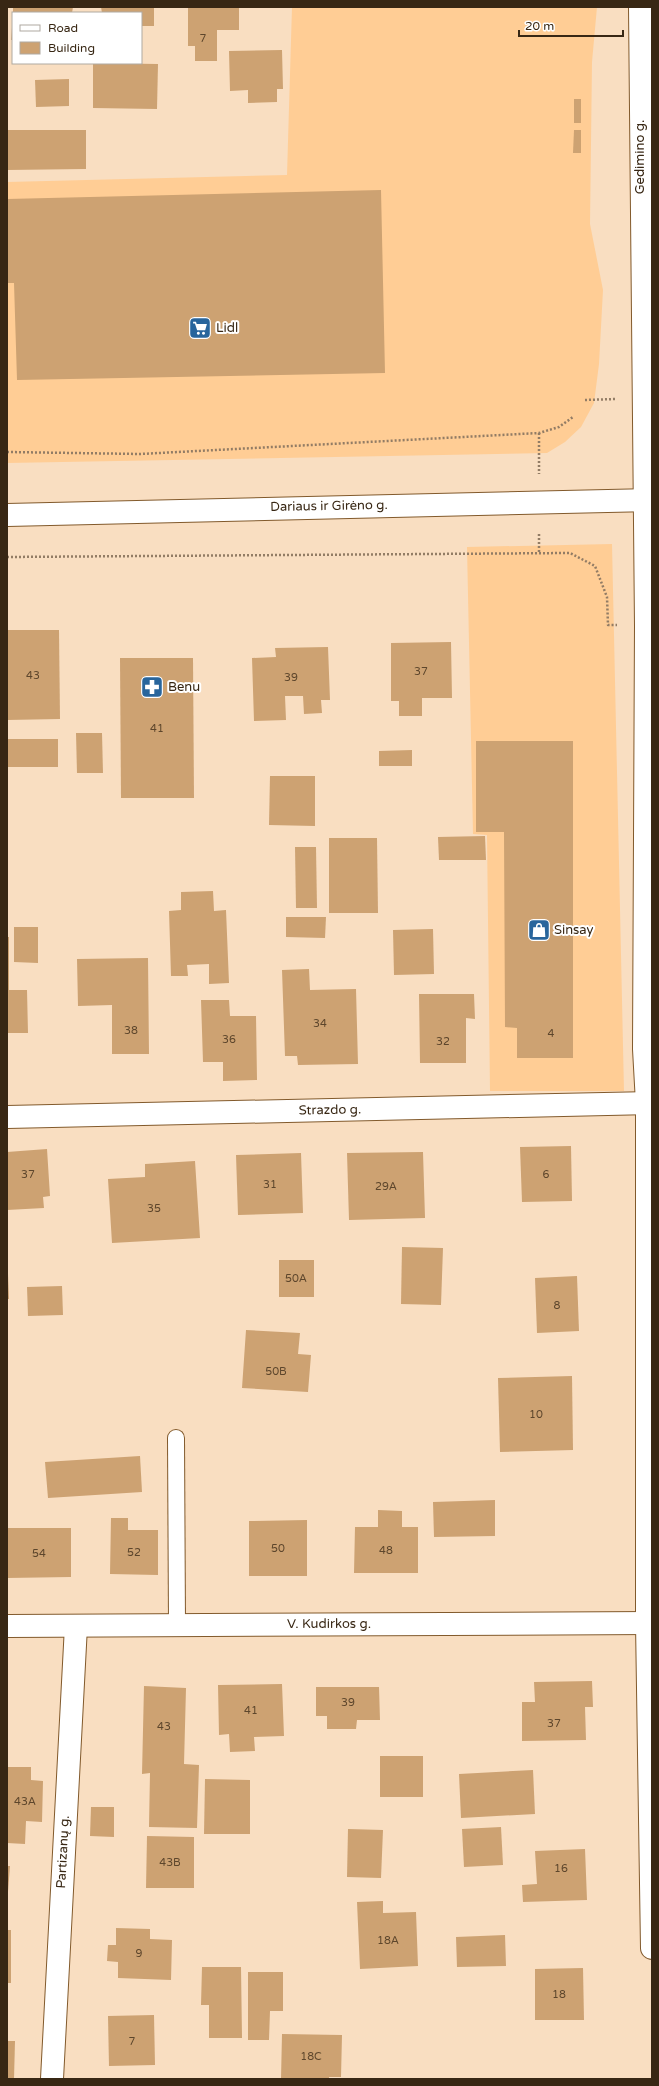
<svg xmlns="http://www.w3.org/2000/svg" width="659" height="2086" font-family="'Varela Round',sans-serif">
<rect width="100%" height="100%" fill="#f9dec1"/>
<!-- built -->
<g fill="#ffcd95">
<polygon points="292,7 597,7 592,62 590,224 603,290 599,364 594,403 581,427 565,442 547,453 7,463 7,182 287,175"/>
<polygon points="612,544 624,1091 490,1091 487,835 473,834 467,547"/>
</g>
<!-- building -->
<g fill="#cda272">
<polygon points="13,7 73,7 72,13 13,13"/>
<polygon points="101,7 154,7 154,26 141,26 141,13 102,13"/>
<polygon points="188,7 239,7 239,30 217,30 217,61 195,61 195,46 188,46"/>
<polygon points="12,27 13,27 13,40 11,40"/>
<polygon points="282,50 283,89 277,89 277,102 248,103 248,90 230,91 229,51"/>
<polygon points="93,63 158,64 157,109 93,108"/>
<polygon points="69,79 69,106 36,107 35,80"/>
<rect x="574" y="99" width="7" height="24"/>
<polygon points="7,130 86,130 86,169 7,170"/>
<polygon points="574,130 581,130 581,153 573,153"/>
<polygon points="381,190 385,373 17,380 14,283 7,283 7,199"/>
<polygon points="7,630 59,630 60,719 7,720"/>
<polygon points="451,642 452,698 422,698 422,716 399,716 399,701 391,701 391,643"/>
<polygon points="328,647 330,700 321,700 322,713 304,714 303,696 285,696 286,720 254,721 252,658 276,657 275,648"/>
<polygon points="120,658 193,658 194,798 121,798"/>
<polygon points="76,733 102,733 103,773 77,773"/>
<rect x="7" y="739" width="51" height="28"/>
<polygon points="476,741 573,741 573,1058 517,1058 517,1028 505,1027 504,832 476,832"/>
<polygon points="412,750 412,766 379,766 379,751"/>
<polygon points="270,776 315,776 315,826 269,825"/>
<polygon points="485,836 486,860 439,860 438,837"/>
<polygon points="329,838 377,838 378,913 329,913"/>
<polygon points="295,847 316,847 317,908 296,908"/>
<polygon points="213,891 214,911 226,910 229,983 209,984 209,964 187,965 188,976 171,976 169,911 181,910 181,892"/>
<polygon points="286,917 326,917 325,938 286,937"/>
<polygon points="14,927 38,927 38,963 14,962"/>
<polygon points="433,929 434,974 394,975 393,930"/>
<polygon points="7,937 9,937 9,990 27,990 28,1033 7,1033"/>
<polygon points="148,958 149,1054 112,1054 112,1005 78,1006 77,959"/>
<polygon points="309,969 310,990 356,989 358,1064 298,1065 297,1056 285,1056 282,970"/>
<polygon points="419,994 474,994 475,1019 466,1018 466,1063 420,1063"/>
<polygon points="201,1000 229,1000 230,1016 256,1016 257,1080 223,1081 223,1062 203,1062"/>
<polygon points="571,1146 572,1201 522,1202 520,1147"/>
<polygon points="47,1149 50,1196 43,1197 44,1208 7,1210 7,1152"/>
<polygon points="423,1152 425,1218 349,1220 347,1153"/>
<polygon points="301,1153 303,1213 238,1215 236,1155"/>
<polygon points="195,1161 200,1238 112,1243 108,1179 145,1177 145,1164"/>
<polygon points="402,1247 443,1248 441,1305 401,1304"/>
<rect x="279" y="1260" width="35" height="37"/>
<polygon points="7,1274 8,1274 9,1299 7,1299"/>
<polygon points="577,1276 579,1331 537,1333 535,1278"/>
<polygon points="62,1286 63,1315 28,1316 27,1287"/>
<polygon points="246,1330 300,1333 298,1354 311,1355 308,1392 242,1388"/>
<polygon points="572,1376 573,1450 500,1452 498,1378"/>
<polygon points="140,1456 142,1492 48,1498 45,1462"/>
<polygon points="495,1500 495,1536 434,1537 433,1502"/>
<polygon points="378,1510 402,1511 402,1527 418,1527 418,1573 354,1573 355,1527 378,1527"/>
<polygon points="111,1518 128,1518 128,1530 158,1530 158,1575 110,1574"/>
<polygon points="307,1520 307,1576 249,1576 249,1521"/>
<polygon points="7,1528 71,1528 71,1577 7,1578"/>
<polygon points="592,1681 593,1707 585,1707 586,1740 522,1741 522,1702 535,1702 534,1682"/>
<polygon points="282,1684 284,1736 254,1737 255,1751 230,1752 229,1734 219,1735 218,1685"/>
<polygon points="144,1686 186,1688 184,1764 199,1765 197,1828 149,1827 150,1773 142,1774"/>
<polygon points="316,1687 379,1687 380,1720 357,1720 356,1729 327,1729 327,1716 316,1716"/>
<rect x="380" y="1756" width="43" height="41"/>
<polygon points="7,1767 31,1767 31,1780 43,1781 42,1822 26,1821 25,1844 7,1843"/>
<polygon points="533,1770 535,1814 461,1818 459,1774"/>
<polygon points="205,1779 250,1780 250,1834 204,1834"/>
<polygon points="91,1807 114,1807 114,1837 90,1836"/>
<polygon points="501,1827 503,1865 464,1867 462,1829"/>
<polygon points="348,1829 383,1830 381,1878 347,1877"/>
<polygon points="147,1836 194,1837 194,1888 146,1888"/>
<polygon points="585,1849 587,1900 523,1902 522,1885 537,1884 535,1851"/>
<polygon points="7,1866 10,1866 8,1892 7,1892"/>
<polygon points="383,1901 383,1913 416,1912 418,1966 360,1969 357,1902"/>
<polygon points="116,1928 150,1929 150,1939 172,1940 171,1980 118,1978 118,1962 107,1961 108,1945 116,1945"/>
<rect x="7" y="1930" width="4" height="53"/>
<polygon points="505,1935 506,1966 457,1967 456,1937"/>
<polygon points="202,1967 241,1967 242,2038 209,2038 209,2005 201,2005"/>
<polygon points="583,1968 584,2020 535,2020 535,1969"/>
<polygon points="248,1972 283,1972 283,2011 270,2011 269,2040 248,2040"/>
<polygon points="154,2015 155,2065 109,2066 108,2016"/>
<polygon points="282,2034 342,2035 341,2077 329,2077 329,2079 281,2079"/>
<polygon points="7,2041 15,2041 14,2079 7,2079"/>
</g>
<g fill="none" stroke-linecap="round" stroke-linejoin="round">
<!-- service casing -->
<g stroke="#825a2c" stroke-width="18">
<polyline id="service" points="176,1438 177,1624"/>
</g>
<!-- minor casing -->
<g stroke="#825a2c" stroke-width="24">
<g id="minor">
<polyline points="7,1117 652,1103"/>
<polyline points="7,1626 652,1623"/>
<polyline points="52,2079 76,1626"/>
</g>
</g>
<!-- primary casing -->
<g stroke="#825a2c" stroke-width="24">
<polyline id="primary" points="640,7 646,626 644,1049 647,1103 647,1623 652,1948"/>
</g>
<!-- trunk casing -->
<g stroke="#825a2c" stroke-width="24">
<polyline id="trunk" points="7,515 652,500"/>
</g>
<!-- path -->
<g stroke="#927c65" stroke-width="2.5" stroke-dasharray="2 2" stroke-linecap="butt">
<polyline points="585,400 615,399"/>
<polyline points="539,433 539,474"/>
<polyline points="7,452 140,454 539,433 559,427 573,417"/>
<polyline points="539,552 539,533"/>
<polyline points="7,557 570,553 595,566 607,597 608,625 617,625"/>
</g>
<!-- service -->
<use href="#service" stroke="#fff" stroke-width="16"/>
<!-- minor -->
<use href="#minor" stroke="#fff" stroke-width="22"/>
<!-- primary -->
<use href="#primary" stroke="#fff" stroke-width="22"/>
<!-- trunk -->
<use href="#trunk" stroke="#fff" stroke-width="22"/>
</g>
<!-- icons -->
<defs>
<g id="supermarket-square" transform="scale(1.15)"><rect x="-9" y="-9" width="18" height="18" rx="4" fill="#28659c" stroke="#fff"/><path d="M-6-5.5h2.5l.6 2H6L4.5 2H-2.5L-4.4-4H-6ZM-1.5 3.2a1.3 1.3 0 1 0 .1 0ZM3 3.2a1.3 1.3 0 1 0 .1 0Z" fill="#fff"/></g>
<g id="pharmacy-square" transform="scale(1.15)"><rect x="-9" y="-9" width="18" height="18" rx="4" fill="#28659c" stroke="#fff"/><path d="M-2-6h4v4h4v4h-4v4h-4v-4h-4v-4h4Z" fill="#fff"/></g>
<g id="shop-square" transform="scale(1.15)"><rect x="-9" y="-9" width="18" height="18" rx="4" fill="#28659c" stroke="#fff"/><path d="M-5-2.5h2.3a2.7 3.5 0 0 1 5.4 0H5L5.5 6h-11ZM-1.5-2.5h3a1.5 2.3 0 0 0-3 0Z" fill="#fff"/></g>
</defs>
<g fill-rule="evenodd">
<use href="#supermarket-square" x="200" y="328"/>
<use href="#pharmacy-square" x="152" y="687"/>
<use href="#shop-square" x="539" y="930"/>
</g>
<g text-anchor="middle" dominant-baseline="central" stroke-width="4" stroke-linejoin="round" paint-order="stroke">
<!-- number labels -->
<g font-size="11" fill="#5d462c">
<text x="203" y="38">7</text>
<text x="421" y="671">37</text>
<text x="33" y="675">43</text>
<text x="291" y="677">39</text>
<text x="157" y="728">41</text>
<text x="320" y="1023">34</text>
<text x="131" y="1030">38</text>
<text x="551" y="1033">4</text>
<text x="229" y="1039">36</text>
<text x="443" y="1041">32</text>
<text x="28" y="1174">37</text>
<text x="546" y="1174">6</text>
<text x="270" y="1184">31</text>
<text x="386" y="1186">29A</text>
<text x="154" y="1208">35</text>
<text x="296" y="1278">50A</text>
<text x="557" y="1305">8</text>
<text x="276" y="1371">50B</text>
<text x="536" y="1414">10</text>
<text x="278" y="1548">50</text>
<text x="386" y="1550">48</text>
<text x="134" y="1552">52</text>
<text x="39" y="1553">54</text>
<text x="348" y="1702">39</text>
<text x="251" y="1710">41</text>
<text x="554" y="1723">37</text>
<text x="164" y="1726">43</text>
<text x="25" y="1801">43A</text>
<text x="170" y="1862">43B</text>
<text x="561" y="1868">16</text>
<text x="388" y="1940">18A</text>
<text x="139" y="1953">9</text>
<text x="559" y="1994">18</text>
<text x="132" y="2041">7</text>
<text x="311" y="2056">18C</text>
</g>
<!-- street labels -->
<g font-size="13" fill="#382714" stroke="#fff">
<text transform="translate(640 157) rotate(-90)">Gedimino g.</text>
<text transform="translate(329 506) rotate(-1)">Dariaus ir Girėno g.</text>
<text transform="translate(330 1110) rotate(-1)">Strazdo g.</text>
<text x="329" y="1624">V. Kudirkos g.</text>
<text transform="translate(63 1852) rotate(-87)">Partizanų g.</text>
</g>
<!-- poi labels -->
<g font-size="13" fill="#382714" stroke="#fff" text-anchor="start">
<text x="216" y="328">Lidl</text>
<text x="168" y="687">Benu</text>
<text x="554" y="930">Sinsay</text>
</g>
</g>
<!-- border -->
<rect width="659" height="2086" fill="none" stroke="#382714" stroke-width="16"/>
<!-- legend -->
<rect x="12" y="12" width="130" height="52" fill="#ffffff" stroke="#afa9a1"/>
<rect x="20" y="25" width="20" height="6" fill="#ffffff" stroke="#afa9a1"/>
<text x="48" y="32" font-size="12" fill="#382714">Road</text>
<rect x="20" y="42" width="20" height="12" fill="#cda272" stroke="#afa9a1"/>
<text x="48" y="52" font-size="12" fill="#382714">Building</text>
<!-- scale -->
<path d="M519 30v6h104v-6" fill="none" stroke="#382714" stroke-width="2"/>
<text x="525" y="30" font-size="12" fill="#382714" stroke="#ffffff" stroke-width="3" paint-order="stroke">20 m</text>
</svg>
